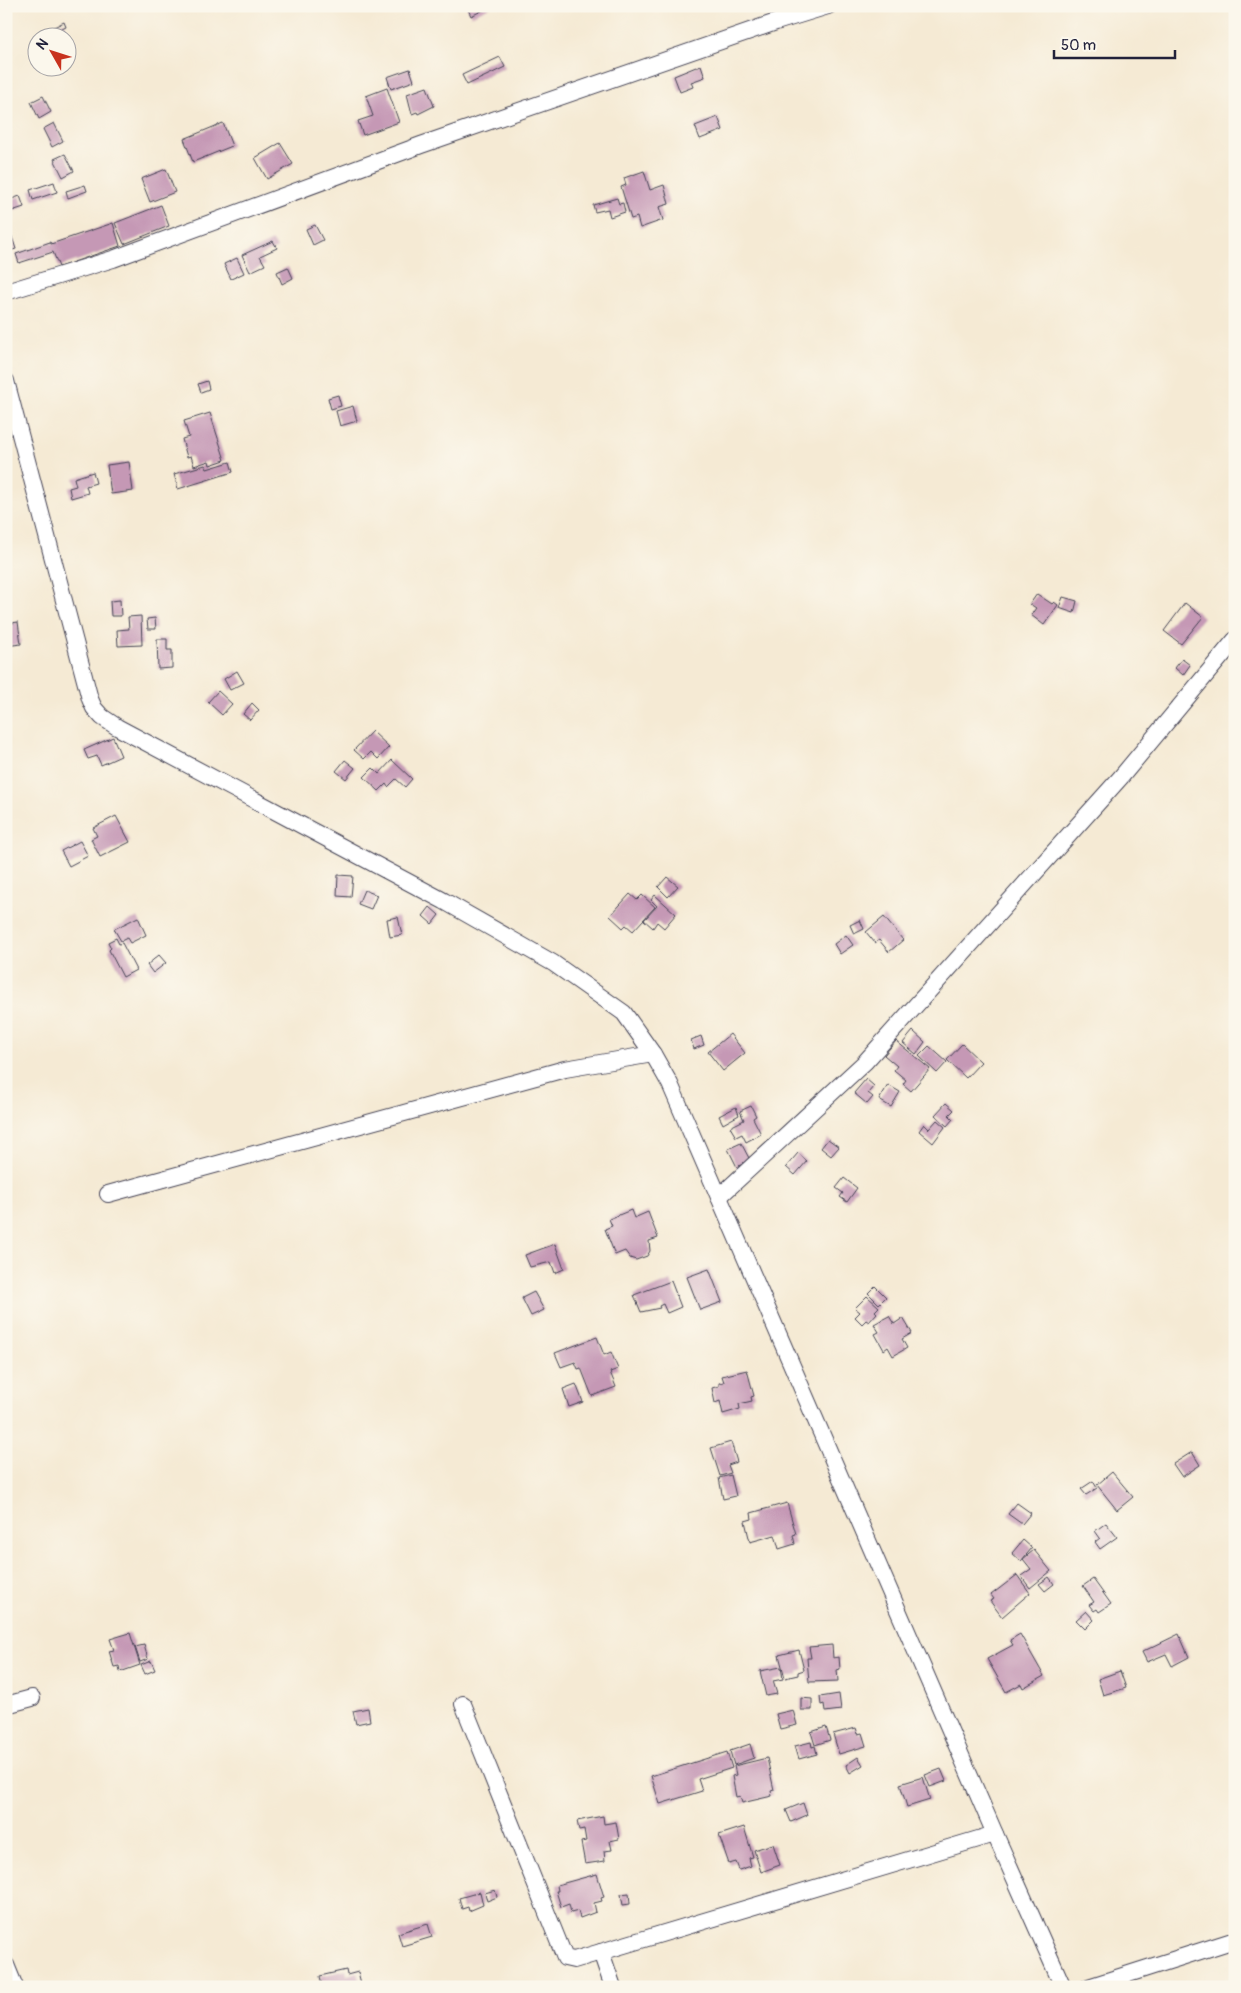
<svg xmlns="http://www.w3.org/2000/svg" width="1241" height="1993" font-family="Pangolin,sans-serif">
<rect width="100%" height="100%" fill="#fbf7ec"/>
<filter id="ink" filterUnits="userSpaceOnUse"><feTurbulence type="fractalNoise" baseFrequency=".02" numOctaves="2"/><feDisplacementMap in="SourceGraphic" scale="10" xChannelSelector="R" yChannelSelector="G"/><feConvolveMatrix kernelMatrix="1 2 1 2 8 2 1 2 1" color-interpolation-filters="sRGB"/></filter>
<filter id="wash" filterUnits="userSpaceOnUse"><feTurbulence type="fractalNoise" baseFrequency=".0096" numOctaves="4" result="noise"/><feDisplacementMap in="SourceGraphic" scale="20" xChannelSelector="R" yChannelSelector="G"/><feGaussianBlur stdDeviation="1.12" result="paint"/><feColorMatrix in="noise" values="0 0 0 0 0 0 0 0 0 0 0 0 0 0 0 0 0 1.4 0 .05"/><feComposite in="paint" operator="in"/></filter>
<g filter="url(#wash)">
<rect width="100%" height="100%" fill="#f5ead4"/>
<g id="blocks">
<!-- building -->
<g fill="#c598b5">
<polygon points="469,6 492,6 471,16 467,7"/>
<polygon points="64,22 66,27 54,33 52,28"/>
<polygon points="500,57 505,67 467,85 462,75"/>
<polygon points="701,65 705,77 691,82 693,87 680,92 674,76"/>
<polygon points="410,69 414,81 391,89 387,77"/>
<polygon points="427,87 434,106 418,114 417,112 412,114 407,94"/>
<polygon points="387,88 399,122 363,135 358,121 373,116 366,96"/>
<polygon points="43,96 51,112 39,119 31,102"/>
<polygon points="718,117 723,130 700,139 695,126"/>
<polygon points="54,123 63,141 52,147 43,129"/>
<polygon points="223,123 232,146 193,162 184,139"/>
<polygon points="280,143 293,164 267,179 255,158"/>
<polygon points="65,154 74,171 63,177 54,159"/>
<polygon points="166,169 175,192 150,202 141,179"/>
<polygon points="644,171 650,190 664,185 669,204 659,207 663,220 640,228 637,217 631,219 621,187 626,185 624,178"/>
<polygon points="54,182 57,192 33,200 30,190"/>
<polygon points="85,185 87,191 68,198 66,191"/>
<polygon points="20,196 24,207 6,213 6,201"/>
<polygon points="617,198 619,204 623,203 625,212 610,217 608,209 595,212 593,205"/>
<polygon points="161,205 169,226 124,244 115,223"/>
<polygon points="113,223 120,246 59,267 53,252 19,263 16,254 50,242 51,244"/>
<polygon points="315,225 323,240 313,245 306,229"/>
<polygon points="10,231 16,249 6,252 6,232"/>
<polygon points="273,241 277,248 260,256 265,265 250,272 242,255"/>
<polygon points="237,258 244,273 231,279 224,264"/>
<polygon points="288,267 293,278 282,284 277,272"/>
<polygon points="207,381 209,389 201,392 198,384"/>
<polygon points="338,395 341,406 331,409 328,398"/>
<polygon points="353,406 357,421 340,426 336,411"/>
<polygon points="210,413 225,460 210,465 209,461 194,466 191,456 187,457 182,439 189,437 184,421"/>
<polygon points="129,462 133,491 111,494 107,465"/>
<polygon points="230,462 233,472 178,489 174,474 205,465 207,469"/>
<polygon points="93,472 96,483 86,486 88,493 71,498 69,488 76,486 74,478"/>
<polygon points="1037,594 1052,604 1054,602 1058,605 1044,625 1031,615 1036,608 1030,604"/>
<polygon points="1063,597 1077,601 1074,613 1059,608"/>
<polygon points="120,600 121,616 111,616 110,601"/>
<polygon points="1185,603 1203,617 1181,644 1164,631"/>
<polygon points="141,616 142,645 118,646 117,630 129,629 128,617"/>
<polygon points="155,618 156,629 148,629 147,619"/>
<polygon points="18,622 21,644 6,646 6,624"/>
<polygon points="157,639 167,639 167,650 172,650 172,668 158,669"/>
<polygon points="1182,659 1190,665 1183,675 1175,668"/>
<polygon points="237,671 244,683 230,690 224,679"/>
<polygon points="218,691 232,704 222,715 208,702"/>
<polygon points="252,703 259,710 250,720 243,714"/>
<polygon points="372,731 389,747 378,759 371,752 364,759 354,750"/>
<polygon points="113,737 121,756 101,765 97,756 88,759 84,750"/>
<polygon points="345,760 355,768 346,779 336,771"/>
<polygon points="392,760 412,779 405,787 396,779 388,787 386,784 379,791 364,777 373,768 379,774"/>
<polygon points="116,816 130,842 100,857 91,839 97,836 93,828"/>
<polygon points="80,841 88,856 69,866 61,851"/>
<polygon points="338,875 353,876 351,897 337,896"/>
<polygon points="667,877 678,886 668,897 658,887"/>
<polygon points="364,890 377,895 371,909 358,904"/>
<polygon points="630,894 637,900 642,895 655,907 633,931 626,925 623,928 610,916"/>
<polygon points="655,895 676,914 664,928 657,922 653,928 644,920 657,906 651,900"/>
<polygon points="430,907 439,915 432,924 423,916"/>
<polygon points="138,917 146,935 130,943 127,938 121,941 114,929"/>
<polygon points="398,917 402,935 390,937 387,919"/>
<polygon points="884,917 903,940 889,952 879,940 875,943 866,932"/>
<polygon points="860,920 864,929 854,934 850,925"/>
<polygon points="846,935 853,945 840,954 834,944"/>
<polygon points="116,938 119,944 122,943 136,970 123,977 109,950 111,948 108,942"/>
<polygon points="159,955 166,963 153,973 147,965"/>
<polygon points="913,1031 925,1042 916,1054 903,1043"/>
<polygon points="730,1034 745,1053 723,1071 708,1052"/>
<polygon points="701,1036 704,1045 694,1049 691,1040"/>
<polygon points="896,1041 930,1069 911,1091 903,1084 906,1080 894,1070 897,1066 884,1055"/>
<polygon points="962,1044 981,1062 966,1078 947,1060"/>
<polygon points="929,1046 947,1062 937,1073 919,1056"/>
<polygon points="866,1079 874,1086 868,1093 873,1097 867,1104 854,1093"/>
<polygon points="888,1085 900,1092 891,1107 879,1100"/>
<polygon points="946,1103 954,1110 949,1115 953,1119 947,1126 935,1115"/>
<polygon points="751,1106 756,1116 753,1118 761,1134 746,1142 742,1134 736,1137 730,1127 744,1120 740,1111"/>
<polygon points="736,1107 739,1115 723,1124 719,1116"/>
<polygon points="937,1120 945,1127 933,1143 919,1131 924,1124 929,1129"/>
<polygon points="828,1139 839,1147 831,1156 821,1148"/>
<polygon points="741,1143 750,1160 737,1167 728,1149"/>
<polygon points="798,1153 807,1161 795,1175 786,1167"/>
<polygon points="844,1178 857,1188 847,1202 840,1197 843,1193 836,1188"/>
<polygon points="631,1210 634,1218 648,1212 658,1238 649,1241 650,1251 647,1256 636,1260 630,1258 625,1251 615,1255 605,1229 612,1226 609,1219"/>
<polygon points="555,1244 564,1269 555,1273 551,1262 530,1267 525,1255"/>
<polygon points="709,1269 722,1302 700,1310 687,1277"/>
<polygon points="671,1281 681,1307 667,1313 663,1304 659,1306 660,1308 641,1312 634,1295"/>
<polygon points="875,1286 886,1297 879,1304 868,1293"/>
<polygon points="534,1292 544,1310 531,1316 522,1298"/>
<polygon points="867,1296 879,1307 875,1311 877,1313 869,1322 866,1320 862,1324 855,1317 860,1312 855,1308"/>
<polygon points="889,1316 894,1324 903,1318 912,1333 902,1339 907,1348 893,1356 888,1347 884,1350 875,1334 879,1332 874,1324"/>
<polygon points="597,1337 604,1355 611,1352 618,1369 610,1372 616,1387 592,1396 581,1368 578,1369 575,1362 561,1367 555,1353"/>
<polygon points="747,1370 754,1396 751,1397 752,1401 739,1404 740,1409 723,1414 720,1401 715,1403 712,1388 719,1386 719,1383 724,1382 722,1376"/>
<polygon points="576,1384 583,1402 569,1407 563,1389"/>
<polygon points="731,1442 737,1462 728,1465 731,1473 720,1476 711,1448"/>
<polygon points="1192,1452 1200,1465 1182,1477 1173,1464"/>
<polygon points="1112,1472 1133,1497 1117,1510 1097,1485"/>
<polygon points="731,1475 736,1496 723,1499 719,1478"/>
<polygon points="1093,1481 1097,1488 1086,1495 1081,1489"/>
<polygon points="787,1503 796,1534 793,1535 795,1544 779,1549 775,1535 750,1542 745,1521 752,1519 751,1513"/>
<polygon points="1017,1503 1031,1513 1022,1524 1008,1514"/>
<polygon points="1106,1523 1117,1537 1100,1549 1095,1542 1100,1538 1095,1531"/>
<polygon points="1023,1540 1032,1548 1021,1561 1012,1553"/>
<polygon points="1034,1550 1051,1571 1030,1588 1021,1576 1031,1569 1023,1559"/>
<polygon points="1017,1575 1030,1593 1002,1617 990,1601 994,1599 991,1595"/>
<polygon points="1049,1577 1054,1584 1045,1591 1039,1584"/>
<polygon points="1093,1579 1111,1604 1099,1612 1097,1609 1094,1611 1089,1605 1094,1602 1083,1586"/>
<polygon points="1086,1611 1094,1620 1085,1629 1076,1620"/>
<polygon points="130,1633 140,1665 120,1672 119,1666 114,1667 109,1651 114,1650 110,1639"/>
<polygon points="1020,1634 1044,1676 1023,1688 1021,1684 1006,1692 987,1659 1013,1645 1010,1640"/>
<polygon points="1179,1634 1189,1657 1172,1666 1166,1654 1147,1662 1142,1652"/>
<polygon points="144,1645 148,1659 140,1662 135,1647"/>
<polygon points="832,1645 833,1658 839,1657 840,1669 837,1670 838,1681 809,1682 807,1658 811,1658 809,1647"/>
<polygon points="799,1650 804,1670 798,1672 798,1675 785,1678 779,1655"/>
<polygon points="151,1661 155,1670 145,1674 141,1665"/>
<polygon points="781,1667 783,1679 773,1681 777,1694 766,1696 760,1671"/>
<polygon points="1120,1671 1126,1688 1103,1695 1098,1679"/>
<polygon points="839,1694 841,1710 825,1712 824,1704 821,1705 820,1697"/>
<polygon points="801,1698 812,1699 812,1710 801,1710"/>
<polygon points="368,1708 370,1721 356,1724 353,1711"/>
<polygon points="793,1710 797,1725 780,1729 776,1714"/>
<polygon points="826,1727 830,1740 815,1745 811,1732"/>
<polygon points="856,1728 858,1734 862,1733 866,1746 839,1754 833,1734"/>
<polygon points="811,1742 812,1747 815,1746 817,1754 799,1759 795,1746"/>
<polygon points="750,1744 754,1758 734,1765 730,1751"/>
<polygon points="727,1752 732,1768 698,1779 702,1791 660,1804 651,1776"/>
<polygon points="858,1757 863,1765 850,1773 846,1765"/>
<polygon points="767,1758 774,1790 771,1791 772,1796 742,1803 740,1796 736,1797 732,1776 736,1775 734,1766"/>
<polygon points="941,1769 946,1781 930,1787 925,1775"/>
<polygon points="923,1777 930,1800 907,1807 900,1784"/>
<polygon points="803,1803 807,1815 791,1822 786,1810"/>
<polygon points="603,1816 604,1824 616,1822 619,1839 610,1841 612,1850 604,1851 605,1861 585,1864 581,1842 586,1841 584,1829 579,1830 577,1821"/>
<polygon points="744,1827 753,1857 749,1858 751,1866 739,1870 736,1862 729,1864 719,1835"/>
<polygon points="773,1844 780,1865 761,1872 754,1850"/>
<polygon points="597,1874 604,1897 601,1898 602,1901 594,1903 596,1912 580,1918 578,1911 571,1913 569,1904 561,1907 556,1891 558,1891 557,1885"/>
<polygon points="495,1890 497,1897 487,1901 485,1893"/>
<polygon points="480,1892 483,1905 469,1911 468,1907 462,1909 459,1898"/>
<polygon points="629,1893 630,1904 623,1905 621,1894"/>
<polygon points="428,1924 432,1937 402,1946 398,1933"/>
<polygon points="346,1970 347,1975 358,1972 362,1987 322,1987 320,1976"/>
</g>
</g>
</g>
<g filter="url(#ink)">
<use href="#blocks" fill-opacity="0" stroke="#424052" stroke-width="1"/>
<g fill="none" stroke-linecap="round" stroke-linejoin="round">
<!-- minor casing -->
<g stroke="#424052" stroke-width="18">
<g id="minor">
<polyline points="6,292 113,259 421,145 776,22 828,6"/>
<polyline points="6,381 90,699 94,708 102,717 117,727 444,901 553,963 624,1013 653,1054 670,1084 995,1834 1063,1987"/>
<polyline points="108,1194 565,1069 653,1054"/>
<polyline points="719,1197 865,1062 1121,777 1235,640"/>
<polyline points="463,1704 565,1958 574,1960 995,1834"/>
<polyline points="6,1705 32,1698"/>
<polyline points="601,1952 613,1987"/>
<polyline points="6,1965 15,1987"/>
<polyline points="1088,1987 1235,1940"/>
</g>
</g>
<!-- minor -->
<use href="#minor" stroke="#fff" stroke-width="16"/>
</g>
</g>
<!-- margin -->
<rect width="1241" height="1993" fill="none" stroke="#fbf7ec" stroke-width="25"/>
<!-- north arrow -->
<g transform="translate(52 52) rotate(309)"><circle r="24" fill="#fbf7ec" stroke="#a4a2a5"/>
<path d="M0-4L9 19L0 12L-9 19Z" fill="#c8321e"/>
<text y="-8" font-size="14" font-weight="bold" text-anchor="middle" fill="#22223b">N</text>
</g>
<!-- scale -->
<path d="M1054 50v8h121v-8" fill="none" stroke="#22223b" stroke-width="2.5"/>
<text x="1061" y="50" font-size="15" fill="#22223b" stroke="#fbf7ec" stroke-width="4" paint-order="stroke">50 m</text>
</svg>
